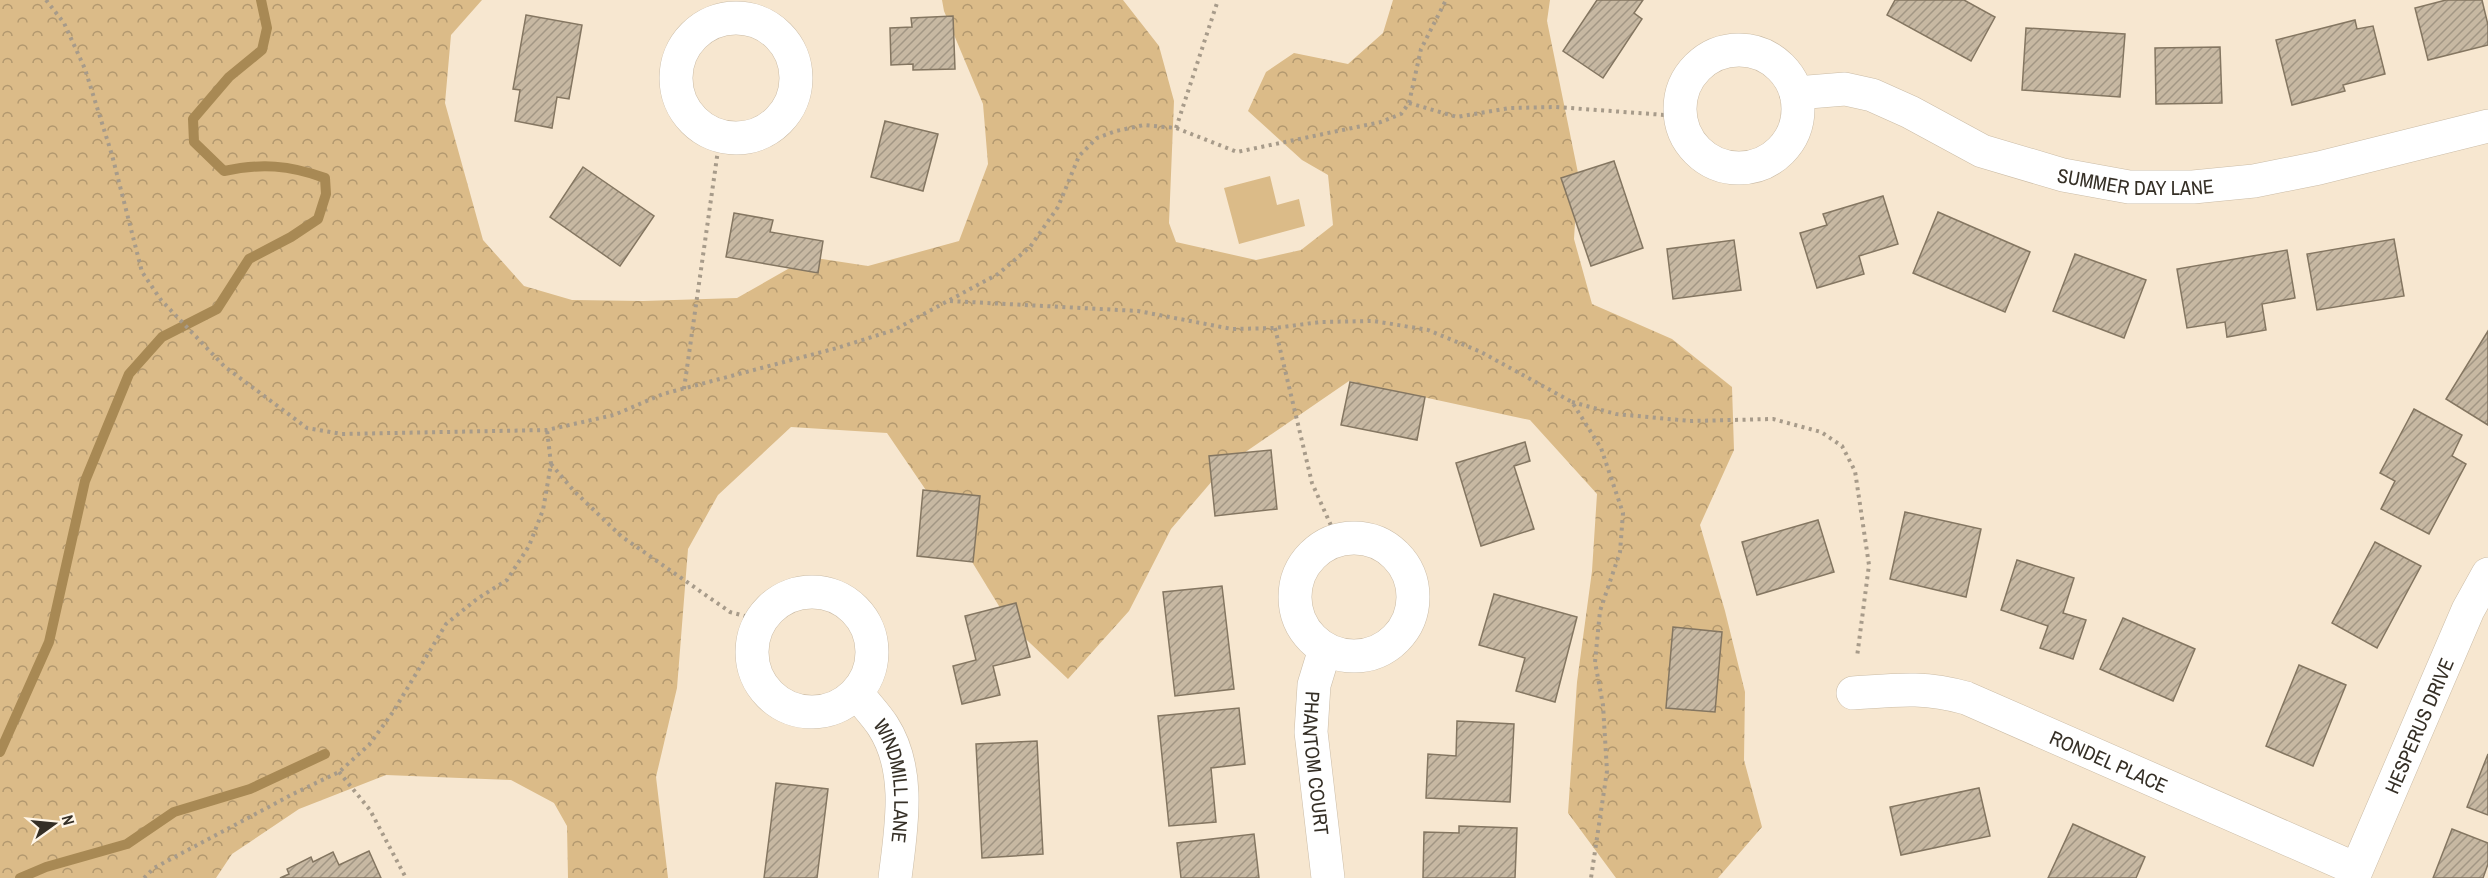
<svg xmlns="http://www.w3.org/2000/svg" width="2488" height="878" font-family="'Archivo Narrow',sans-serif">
<defs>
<pattern id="forest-crowns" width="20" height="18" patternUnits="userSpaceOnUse" patternTransform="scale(1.5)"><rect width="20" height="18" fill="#dbbb88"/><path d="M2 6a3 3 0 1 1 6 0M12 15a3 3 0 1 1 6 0" fill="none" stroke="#b2986f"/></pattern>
<pattern id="building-hatch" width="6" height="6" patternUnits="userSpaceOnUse" patternTransform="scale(1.5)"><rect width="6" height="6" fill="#c7b8a2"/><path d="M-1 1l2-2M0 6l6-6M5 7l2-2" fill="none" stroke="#a29684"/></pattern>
</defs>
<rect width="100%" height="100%" fill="#f7e7d0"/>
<!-- forest -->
<polygon fill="url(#forest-crowns)" points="0,0 482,0 451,35 445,103 483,240 524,286 572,300 643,301 737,298 809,257 868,266 959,241 988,164 983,104 944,11 942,0 1123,0 1159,46 1174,101 1169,223 1176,242 1256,260 1301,250 1333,225 1328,175 1302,160 1248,111 1266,72 1294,53 1348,64 1383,33 1393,0 1550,0 1547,21 1578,173 1574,239 1592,304 1672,339 1732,387 1734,450 1700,525 1725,611 1745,692 1744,760 1762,827 1718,878 1616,878 1568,813 1577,682 1592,571 1597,494 1530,420 1349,381 1225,466 1171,529 1129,611 1068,679 1010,624 947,521 887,433 791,427 718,495 688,549 677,688 656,777 668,878 568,878 567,826 554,803 511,780 386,775 299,809 232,854 216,878 0,878"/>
<!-- park -->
<polygon fill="#dbbb88" points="1270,176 1277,205 1299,199 1305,226 1239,244 1224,188"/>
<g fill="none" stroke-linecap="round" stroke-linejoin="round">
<!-- stream -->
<g stroke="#a88954" stroke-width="10">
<path d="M 0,752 L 49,642 L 85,481 L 129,374 L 162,337 L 217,309 L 249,259 L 291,237 L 318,219 L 326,194 L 325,178 C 289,165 261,163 224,171 L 194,142 L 193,119 L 229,77 L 262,50 L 267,28 L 261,0"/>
<polyline points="20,878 46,867 127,844 174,812 250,789 325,754"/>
</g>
</g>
<!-- building -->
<g fill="url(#building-hatch)" stroke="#847661" stroke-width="1.5">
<polygon points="1597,0 1643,0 1634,13 1642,19 1603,78 1563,51"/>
<polygon points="1895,0 1964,0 1995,17 1971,61 1887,15"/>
<polygon points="2446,0 2482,0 2488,25 2488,45 2428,60 2415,8"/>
<polygon points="526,15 582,25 569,99 557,97 552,128 515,121 520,90 513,89"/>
<polygon points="953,16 955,69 913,70 913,64 891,65 890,28 912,27 911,18"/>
<polygon points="2355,20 2357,29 2373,26 2385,74 2343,85 2345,91 2292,105 2276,40"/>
<polygon points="2026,28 2125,34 2120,97 2022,90"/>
<polygon points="2220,47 2222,103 2156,104 2155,48"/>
<polygon points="885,121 938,134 923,191 871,177"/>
<polygon points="1614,161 1643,248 1591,266 1561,178"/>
<polygon points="583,167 654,216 620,266 550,217"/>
<polygon points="1883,196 1898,244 1859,256 1864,274 1817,288 1800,233 1827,225 1823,214"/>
<polygon points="1938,212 2030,252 2005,312 1913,273"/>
<polygon points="734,213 773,220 770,232 823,241 818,273 726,257"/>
<polygon points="2394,239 2404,296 2317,310 2307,254"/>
<polygon points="1734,240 1741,290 1673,299 1667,249"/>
<polygon points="2287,250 2295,298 2262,304 2266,330 2227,337 2225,322 2187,328 2177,269"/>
<polygon points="2075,254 2146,280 2124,338 2053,311"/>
<polygon points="2488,331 2488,425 2446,399"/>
<polygon points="1350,382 1425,397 1417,440 1341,425"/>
<polygon points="2414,409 2462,435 2452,456 2466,464 2429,534 2381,509 2395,481 2380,473"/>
<polygon points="1525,442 1530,461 1514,466 1534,529 1481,546 1456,463"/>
<polygon points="1271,450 1277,509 1215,516 1209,456"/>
<polygon points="923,490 980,496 973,562 917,556"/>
<polygon points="1905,512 1981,529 1966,597 1890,579"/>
<polygon points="1818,520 1834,572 1757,595 1742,542"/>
<polygon points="2375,542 2421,566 2377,648 2332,623"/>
<polygon points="2017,560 2074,578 2063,613 2086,620 2073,659 2040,648 2048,626 2001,610"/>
<polygon points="1222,586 1234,689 1175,696 1163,592"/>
<polygon points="1494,594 1577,617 1555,702 1516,691 1525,658 1479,645"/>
<polygon points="1016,603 1030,657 993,666 1000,695 962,704 953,666 976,660 965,616"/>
<polygon points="2123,618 2195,649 2173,701 2100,669"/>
<polygon points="1673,627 1722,632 1715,712 1666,708"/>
<polygon points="2299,665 2346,685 2313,766 2266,746"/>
<polygon points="1239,708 1245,764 1211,768 1216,822 1169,826 1158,716"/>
<polygon points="1457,721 1514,724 1510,802 1426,798 1428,754 1456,756"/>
<polygon points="1037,741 1043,854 982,858 976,744"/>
<polygon points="2488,754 2488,815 2467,807"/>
<polygon points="776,783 828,789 817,878 764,878"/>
<polygon points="1979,788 1990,836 1901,855 1890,807"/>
<polygon points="2073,824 2145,857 2136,878 2048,878"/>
<polygon points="1459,826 1517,828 1515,878 1423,878 1424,832 1459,833"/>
<polygon points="2452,829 2488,843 2488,864 2483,878 2433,878"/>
<polygon points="1254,834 1259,878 1181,878 1177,843"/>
<polygon points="369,851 381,878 280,878 289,874 287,869 311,857 313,862 333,852 339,865"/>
</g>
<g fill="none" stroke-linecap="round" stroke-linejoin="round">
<!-- minor casing -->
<g stroke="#cbbca6" stroke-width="34">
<g id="minor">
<circle cx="736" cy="78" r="60"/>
<circle cx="1739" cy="109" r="59"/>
<path id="s1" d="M 1796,93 L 1845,89 L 1872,95 L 1910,112 L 1982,151 L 2063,175 L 2129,187 L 2193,187 L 2254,181 L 2319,168 L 2488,126"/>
<circle cx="1354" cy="597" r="59"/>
<circle cx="812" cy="652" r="60"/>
<path id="s2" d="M 1325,649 L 1314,685 L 1311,732 L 1328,878"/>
<path id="s3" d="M 857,693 C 865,704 876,715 883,726 C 912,771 901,829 895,878"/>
<path id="s4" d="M 1853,693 C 1896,690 1923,686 1966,698 L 2356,869"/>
<path id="s5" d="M 2353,878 L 2468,610 L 2488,574"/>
</g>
</g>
<!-- path -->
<g stroke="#a79b8a" stroke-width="4" stroke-dasharray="3 4.5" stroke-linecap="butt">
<polyline points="46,0 64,23 85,69 112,155 142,272 161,300 224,366 307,428 342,434 547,430 614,415 663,394 837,348 894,330 998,274 1030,247 1058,207 1079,156 1097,138 1116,131 1144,125 1176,128 1237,152 1381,122 1401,114 1409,103 1421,49 1446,0"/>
<polyline points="1409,103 1457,117 1510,108 1556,107 1679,116"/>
<polyline points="1176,128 1218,0"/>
<polyline points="950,301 1138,311 1232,329 1275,328 1320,322 1374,321 1428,330 1481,352 1572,402 1601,448 1623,513 1620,552 1600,611 1595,662 1603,705 1607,771 1591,878"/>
<polyline points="1275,328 1312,483 1337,539"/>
<polyline points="684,389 720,136"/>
<polyline points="1572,402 1616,414 1690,421 1773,419 1821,432 1842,446 1855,471 1869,565 1857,657"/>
<polyline points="551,464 574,491 621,536 730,612 759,620"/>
<polyline points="339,772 370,810 406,878"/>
<polyline points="144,878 154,868 293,794 339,772 369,745 393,712 446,624 477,599 507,580 529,546 543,510 551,464 547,430"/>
</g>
<!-- minor -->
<use href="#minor" stroke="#fff" stroke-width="33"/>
</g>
<g text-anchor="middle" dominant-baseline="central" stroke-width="4.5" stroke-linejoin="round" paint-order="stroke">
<!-- street labels -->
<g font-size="20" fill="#352f26" stroke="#fff6e8">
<text stroke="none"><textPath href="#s1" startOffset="358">SUMMER DAY LANE</textPath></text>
<text stroke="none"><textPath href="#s5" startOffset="166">HESPERUS DRIVE</textPath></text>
<text stroke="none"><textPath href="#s4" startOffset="270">RONDEL PLACE</textPath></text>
<text stroke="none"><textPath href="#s2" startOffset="116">PHANTOM COURT</textPath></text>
<text stroke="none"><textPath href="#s3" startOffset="99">WINDMILL LANE</textPath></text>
</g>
</g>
<!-- north arrow -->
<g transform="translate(54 824) rotate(75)" stroke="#fff6e8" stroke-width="4.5" paint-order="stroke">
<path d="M0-4.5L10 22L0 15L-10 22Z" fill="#352f26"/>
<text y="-9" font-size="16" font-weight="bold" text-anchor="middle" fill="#352f26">N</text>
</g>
</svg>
